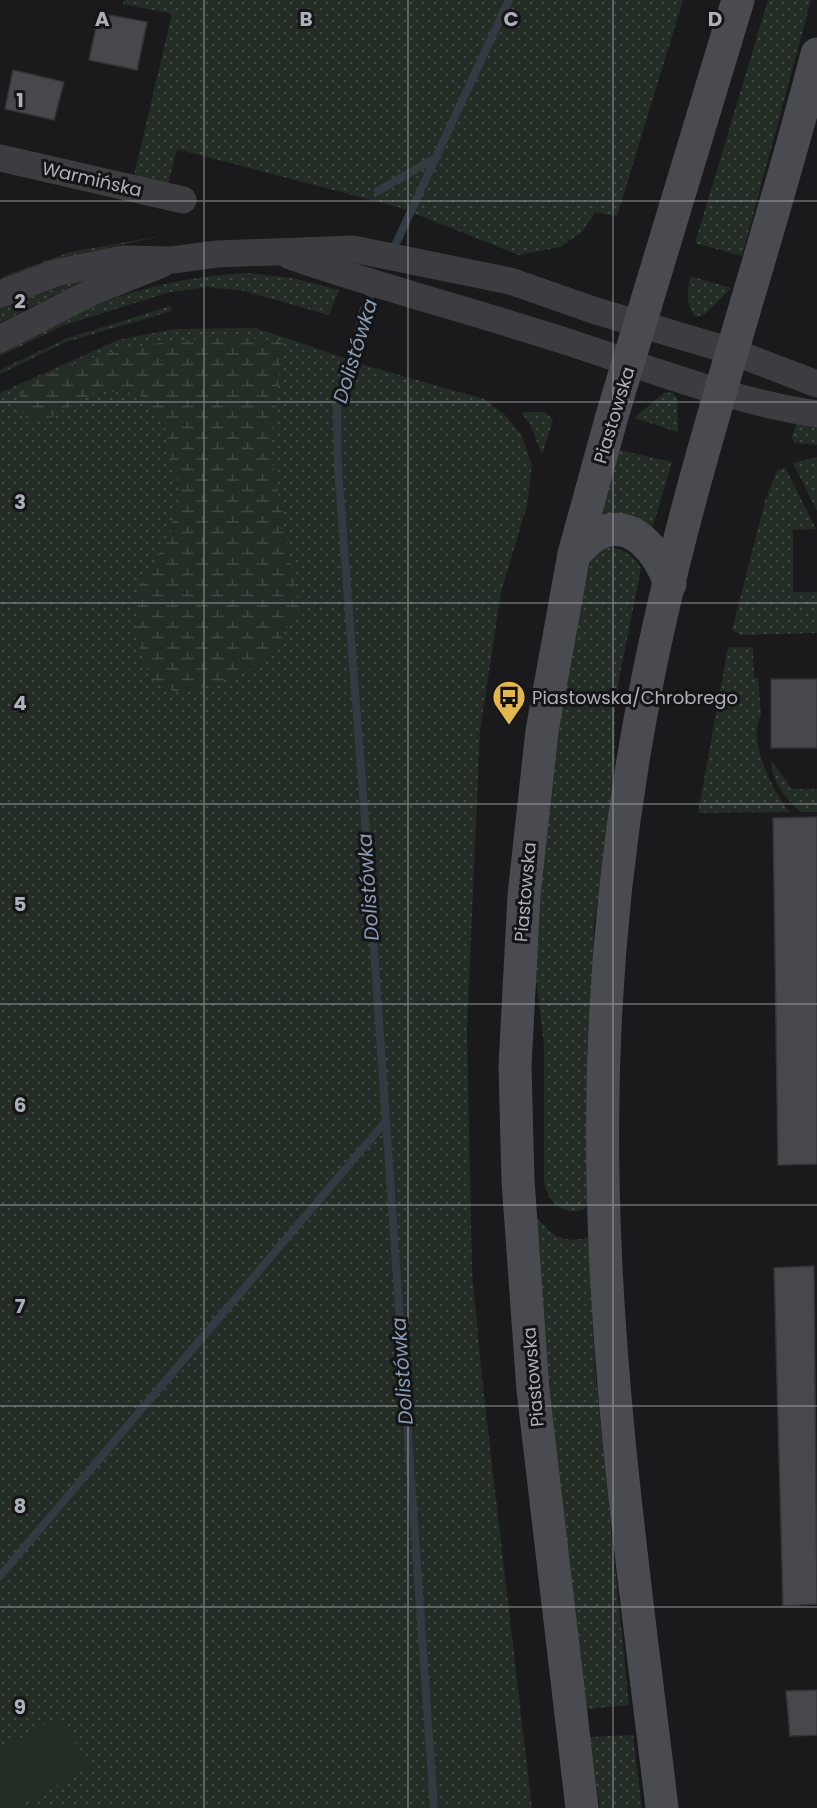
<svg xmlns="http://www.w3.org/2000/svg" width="817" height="1808" font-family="Poppins,sans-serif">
<defs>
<pattern id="grass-dots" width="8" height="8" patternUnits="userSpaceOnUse" patternTransform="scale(1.5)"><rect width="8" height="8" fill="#242c26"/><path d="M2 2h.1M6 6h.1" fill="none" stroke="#414843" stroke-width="1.8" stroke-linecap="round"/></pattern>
<pattern id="wetland-marsh" width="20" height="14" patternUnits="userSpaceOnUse" patternTransform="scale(1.5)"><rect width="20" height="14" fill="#242c26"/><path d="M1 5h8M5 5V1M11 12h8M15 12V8" fill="none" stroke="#414843"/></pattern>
</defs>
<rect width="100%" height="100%" fill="#1a1a1c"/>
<!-- grass -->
<g fill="url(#grass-dots)">
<polygon points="124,0 683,0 617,216 595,212 582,232 560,247 519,255 398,207 177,149 165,196 131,188 172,14 123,4"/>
<polygon points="768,0 811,0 742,256 695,243"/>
<polygon points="161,236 81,254 0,281 4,276 70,252"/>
<path d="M 247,273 L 292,278 L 339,290 L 329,315 L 244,291 L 208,287 L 170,292 L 65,325 L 0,356 L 0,352 C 29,338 57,321 86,309 C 138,287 192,276 247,273 Z"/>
<polygon points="96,275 0,323 0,307"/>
<path d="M 690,276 L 731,288 L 705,314 L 696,317 C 685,306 688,290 690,276 Z"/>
<polygon points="170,306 172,311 66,342 0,374 0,370 65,339"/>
<polygon points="256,328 371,367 484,399 505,415 521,434 532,465 527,505 501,592 480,731 467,1029 472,1272 483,1387 532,1808 0,1808 0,393 118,340 174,329"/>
<polygon points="665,392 673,393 677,399 678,432 634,418"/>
<polygon points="521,412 545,412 553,420 542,455 530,424"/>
<polygon points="797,422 817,427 817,445 794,443 792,437"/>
<polygon points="619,450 672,462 652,529 598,519"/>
<polygon points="817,457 817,511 793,463"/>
<polygon points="785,467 816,529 793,530 793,592 817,592 817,633 741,635 732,630 765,501 777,471"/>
<path d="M 603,547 C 622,548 631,551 641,568 L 615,700 L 615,768 L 594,926 L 587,1204 L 583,1210 C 562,1216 546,1200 544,1180 L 544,1046 L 535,969 L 537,895 L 565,676 L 591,558 Z"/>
<path d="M 728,647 L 753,647 L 754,678 L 758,678 L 761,716 C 746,738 774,794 790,812 L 698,813 Z"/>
<path d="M 771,760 L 792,789 L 817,789 L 817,812 L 801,812 C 787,800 770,780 771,760 Z"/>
<path d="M 535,1215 C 551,1235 562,1245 589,1237 L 595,1369 L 629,1705 L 586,1709 L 550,1395 Z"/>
<polygon points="633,1735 642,1808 600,1808 589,1737"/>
</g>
<!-- wetland -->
<path fill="url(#wetland-marsh)" d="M 233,337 L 283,341 L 271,454 L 299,607 L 277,646 L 245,673 L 202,688 L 178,693 L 150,679 L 136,636 L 139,589 L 170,535 L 179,489 L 163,418 L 137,393 L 97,391 L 52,417 L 29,423 L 19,406 L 22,384 C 98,350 150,341 233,337 Z"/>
<!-- pitch -->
<polygon fill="#242c26" points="60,1716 89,1767 16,1808 0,1808 0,1750"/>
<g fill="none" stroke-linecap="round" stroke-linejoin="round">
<!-- stream -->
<g stroke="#333a41" stroke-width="8">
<polyline points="378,191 437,157"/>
<polyline points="392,252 509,0"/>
<polyline points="374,288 363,312 354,349 341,385 337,409 338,469 365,821 434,1808"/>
<polyline points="0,1576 386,1121"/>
</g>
</g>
<!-- building -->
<g fill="#48474c" stroke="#353438" stroke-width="1.5">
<polygon points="104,14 147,22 137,70 89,60 96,27 102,28"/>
<polygon points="13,70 64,82 54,120 5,109"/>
<rect x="771" y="679" width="46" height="69"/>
<polygon points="817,817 817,1164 778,1165 773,818"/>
<polygon points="814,1266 817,1604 783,1606 774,1268"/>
<polygon points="817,1690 817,1735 790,1736 786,1691"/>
</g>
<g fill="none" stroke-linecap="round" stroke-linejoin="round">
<!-- minor -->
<g stroke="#3c3c41" stroke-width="27">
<polyline points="0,158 183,200"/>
<path d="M 290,256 C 382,288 476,312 568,342 C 651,369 731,401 817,414"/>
<polyline points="0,294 56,273 123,259 172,260 217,254 353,249 510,281 596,311 731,351 817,384"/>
<polyline points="0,339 92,292 162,264"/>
</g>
<!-- secondary -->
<g stroke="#4a4b51" stroke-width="33">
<path d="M 574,554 C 581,548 588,539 596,535 C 632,514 660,555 670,584"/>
<polyline points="582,1808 533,1390 518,1181 515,1066 524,895 542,731 574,554 612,416 738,0"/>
<path d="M 662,1808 C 637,1598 606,1386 603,1175 C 600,1024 613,869 640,720 C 680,494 760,276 817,54"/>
</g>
</g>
<!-- grid -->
<path fill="none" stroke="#aeb1ba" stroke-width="1.5" stroke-opacity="0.55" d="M 204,0 L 204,1808M 408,0 L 408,1808M 613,0 L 613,1808M 0,201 L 817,201M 0,402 L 817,402M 0,603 L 817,603M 0,804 L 817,804M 0,1004 L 817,1004M 0,1205 L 817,1205M 0,1406 L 817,1406M 0,1607 L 817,1607"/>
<!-- icons -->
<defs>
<g id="bus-pin" transform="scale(1.725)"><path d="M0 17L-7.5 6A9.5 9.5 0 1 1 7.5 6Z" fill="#e2b74d" stroke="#151517"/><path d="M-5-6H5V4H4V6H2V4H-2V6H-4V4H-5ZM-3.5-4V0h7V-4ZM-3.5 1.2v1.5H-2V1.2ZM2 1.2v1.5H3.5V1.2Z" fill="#111"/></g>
</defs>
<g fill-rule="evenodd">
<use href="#bus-pin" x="509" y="697"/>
</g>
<g text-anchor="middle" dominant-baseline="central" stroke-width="6" stroke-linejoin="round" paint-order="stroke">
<!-- street labels -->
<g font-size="18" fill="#aeb1ba" stroke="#151517">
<text transform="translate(92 179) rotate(13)">Warmińska</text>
<text transform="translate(614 415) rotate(-73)">Piastowska</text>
<text transform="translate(525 892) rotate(-85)">Piastowska</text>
<text transform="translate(533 1377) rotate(-95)">Piastowska</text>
</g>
<!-- poi labels -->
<g font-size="18" fill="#aeb1ba" stroke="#151517" text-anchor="start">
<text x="532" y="697">Piastowska/Chrobrego</text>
</g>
<!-- water labels -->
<g font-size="20" font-style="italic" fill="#899db2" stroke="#151517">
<text transform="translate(355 351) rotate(-73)">Dolistówka</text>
<text transform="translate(368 887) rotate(-94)">Dolistówka</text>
<text transform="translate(402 1371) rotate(-94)">Dolistówka</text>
</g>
</g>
<g font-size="20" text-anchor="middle" font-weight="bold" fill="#aeb1ba" stroke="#151517" stroke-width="6" stroke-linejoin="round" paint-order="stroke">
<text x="102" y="26">A</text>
<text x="306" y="26">B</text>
<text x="511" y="26">C</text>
<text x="715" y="26">D</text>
<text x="20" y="107">1</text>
<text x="20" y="308">2</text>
<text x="20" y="509">3</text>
<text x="20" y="710">4</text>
<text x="20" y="911">5</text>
<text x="20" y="1112">6</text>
<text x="20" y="1313">7</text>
<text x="20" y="1513">8</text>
<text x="20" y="1714">9</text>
</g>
</svg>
